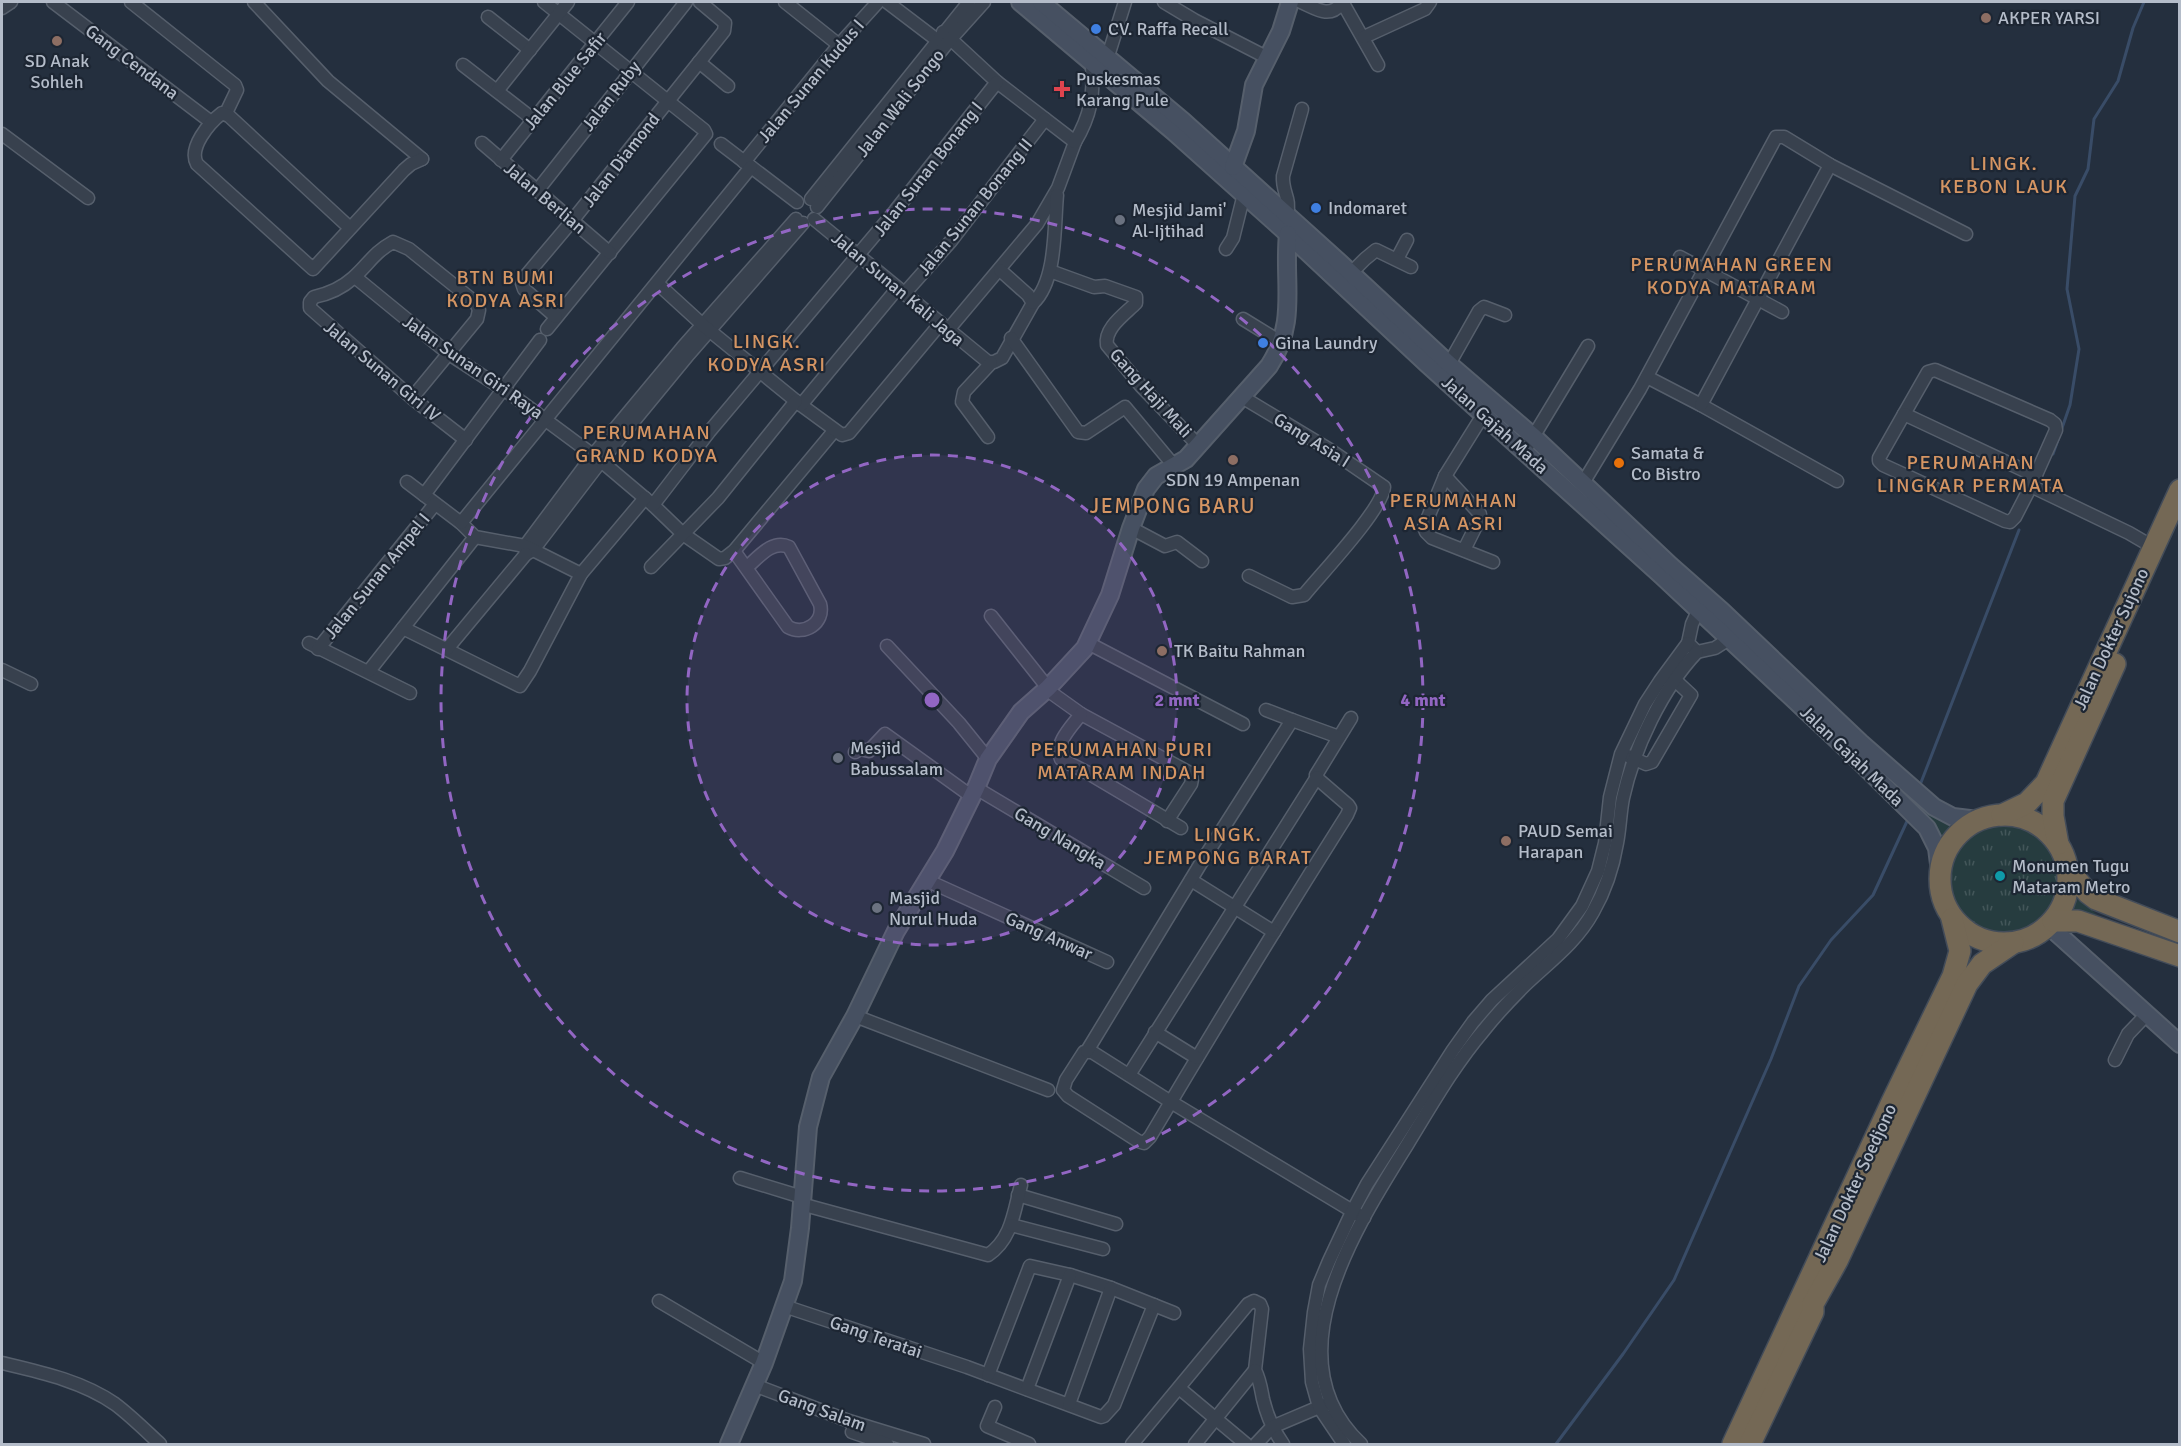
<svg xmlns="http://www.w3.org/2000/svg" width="2181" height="1446" font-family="Signika,sans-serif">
<defs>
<pattern id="park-tufts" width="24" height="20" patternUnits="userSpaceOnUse" patternTransform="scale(1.5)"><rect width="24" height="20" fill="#263c3f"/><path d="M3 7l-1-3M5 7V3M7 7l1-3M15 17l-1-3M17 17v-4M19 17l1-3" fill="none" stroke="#435659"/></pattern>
</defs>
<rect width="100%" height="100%" fill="#242f3e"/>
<!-- park -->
<g fill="url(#park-tufts)">
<polygon points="1925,807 1959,821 1951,826 1939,843 1921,812"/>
<circle cx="2004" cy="879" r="54"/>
<polygon points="2075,894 2097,915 2068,913"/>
</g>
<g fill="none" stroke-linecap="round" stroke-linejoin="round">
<!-- stream -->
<g stroke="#394c67" stroke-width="3">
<polyline points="2061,431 2070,405 2079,349 2067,289 2075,196 2088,169 2094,119 2118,81 2133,28 2144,2"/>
<polyline points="2053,454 2059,437"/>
<polyline points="1920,785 2019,530"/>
<polyline points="1556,1444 1623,1354 1674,1280 1771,1059 1799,986 1831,940 1873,895 1909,817"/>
</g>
<!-- street casing -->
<g stroke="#565f6c" stroke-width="15">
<g id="street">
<polyline points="53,2 211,122"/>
<polyline points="131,2 235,85 237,90 226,113"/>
<polyline points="254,2 328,81 422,159"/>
<polyline points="544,2 704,130 706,134 547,329"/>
<polyline points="785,2 839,45"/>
<polyline points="887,2 937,40"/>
<polyline points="1164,2 1194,20 1268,58"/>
<path d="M 1301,2 C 1315,8 1329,19 1341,4 L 1344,5 L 1378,65"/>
<polyline points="2,8 11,2"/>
<polyline points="488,17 530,50"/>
<polyline points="943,32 997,82 1075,142 1058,188 1037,224 948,330"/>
<polyline points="1364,37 1425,9 1430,2"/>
<polyline points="1108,56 1125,2"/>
<polyline points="699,62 728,86"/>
<polyline points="463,65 534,120"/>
<polyline points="497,91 568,2"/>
<polyline points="2,134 88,198"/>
<path d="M 1075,142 C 1091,115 1094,95 1092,64"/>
<polyline points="482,143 610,253"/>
<polyline points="721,144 797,202"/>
<polyline points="501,160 628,2"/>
<polyline points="744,162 839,45 878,2"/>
<polyline points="537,191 686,2"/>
<polyline points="811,199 969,2"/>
<polyline points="817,207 948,42 984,2"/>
<path d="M 1287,215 C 1291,197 1282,193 1283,176 L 1302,109"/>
<polyline points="796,219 682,348 593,455 525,546 526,554 533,550 601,461 689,354 803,223"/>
<polyline points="814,219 988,362 994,362 1002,358 1033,303 1028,295 1000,270"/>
<path d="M 350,228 L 229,116 L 222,113 C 209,123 188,148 197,164 L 313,269 L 404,170 L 411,164 L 422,159"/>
<polyline points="1226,249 1233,238 1244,194"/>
<polyline points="1680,257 1782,312"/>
<polyline points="1397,259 1407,240"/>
<path d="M 1050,271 L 1094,287 L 1105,286 L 1136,297 L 1136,303 C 1125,314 1104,328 1107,345 L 1141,386 L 1199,446"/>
<polyline points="1351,273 1365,259 1376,250 1411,267"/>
<polyline points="355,277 449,354 512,395 601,461 653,505 683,534 719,559 725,558 734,551 834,431"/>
<polyline points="658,284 704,326 801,405 842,435 849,433 940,324"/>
<polyline points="904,294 951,241 1045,119"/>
<path d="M 1033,303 C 1057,281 1054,226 1057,195"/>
<polyline points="556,317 524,289 522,283 524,278 572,221 724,31 725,23 700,2"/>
<polyline points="1243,319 1282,343"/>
<polyline points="1011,338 1078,432 1086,433 1125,407 1175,467"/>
<polyline points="1449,364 1479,311 1484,307 1505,315"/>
<polyline points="1647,377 1701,405 1837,481"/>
<path d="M 1242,397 L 1330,450 L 1384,487 C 1383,509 1320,575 1304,595 L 1292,597 L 1249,576"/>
<path d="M 412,398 L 477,319 L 479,310 L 476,303 L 409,249 L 393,242 C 373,253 369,264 353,278 C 342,288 328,294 314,297 L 310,302 L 310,308 L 412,398 L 466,440"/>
<polyline points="801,405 897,289"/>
<polyline points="1701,405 1830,165"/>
<polyline points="1904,414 1928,372 1935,370 2050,420 2055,424 2056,430 2031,486 2129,533 2153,547"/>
<polyline points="1483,415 1445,476 1424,527 1426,532 1432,538 1493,562"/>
<polyline points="988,437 962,402 964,392 991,363"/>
<polyline points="1524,452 1588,346"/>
<polyline points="1445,476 1480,514 1480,518 1464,550"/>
<polyline points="407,482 461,523 475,537 525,546 581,574"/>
<polyline points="1583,483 1640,389 1776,137 1784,137 1830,165 1966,234"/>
<polyline points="2031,486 2015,517 2010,522 2005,521 1883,465 1879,461 1879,458 1904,414 2036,476"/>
<polyline points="424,495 540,340"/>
<polyline points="653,505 709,432 895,211 997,82"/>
<polyline points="461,523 751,167"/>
<polyline points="1131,528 1165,546 1177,542 1202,561"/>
<path d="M 734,551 L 788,627 C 804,636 825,623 820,604 L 789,547 C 772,539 758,558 746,568"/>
<polyline points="651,567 718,498 796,401"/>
<polyline points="1698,611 1692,624 1688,643 1697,652 1715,648 1729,639"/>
<polyline points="991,616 1048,688"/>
<polyline points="403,628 520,686 530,671 581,574 645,498"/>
<polyline points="309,643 410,693"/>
<polyline points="1088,643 1243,724"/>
<polyline points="887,646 959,723 988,759"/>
<polyline points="318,649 435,504"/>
<polyline points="447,649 526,554"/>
<polyline points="2,670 31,684"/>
<polyline points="369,671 475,537"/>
<polyline points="1046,689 1081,714 1190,773 1192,779 1191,784 1167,821"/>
<polyline points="1266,710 1292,720"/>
<path d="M 1081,714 C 1072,726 1054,743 1061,759 L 1090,774 L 1181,828"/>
<path d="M 1351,718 L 1316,775 L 1319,780 L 1348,805 L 1350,808 L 1347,815 C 1280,921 1214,1029 1150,1137 L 1144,1143 L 1138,1141 L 1068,1096 L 1063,1090 L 1066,1080 L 1084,1052 L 1092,1052 L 1171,1102 L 1364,1218"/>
<polyline points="855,752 860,749 869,751 885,734 971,796"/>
<polyline points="1628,756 1646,764 1652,762 1691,695 1676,681"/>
<polyline points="976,788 1144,888"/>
<polyline points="926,880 1107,962"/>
<polyline points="1191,880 1274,932"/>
<polyline points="855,1016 1048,1090"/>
<polyline points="1155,1032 1197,1058"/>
<polyline points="1087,1051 1201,863 1292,720 1339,737"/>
<polyline points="2115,1060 2128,1034 2147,1014"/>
<polyline points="1129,1075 1317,777"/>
<polyline points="740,1178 802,1197"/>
<polyline points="1018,1195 1116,1224"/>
<path d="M 801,1204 L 988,1255 C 1012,1239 1014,1211 1021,1185"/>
<polyline points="1011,1225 1103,1249"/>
<polyline points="659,1301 764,1363"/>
<polyline points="784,1306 967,1367 1101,1417 1104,1416 1114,1405 1154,1305"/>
<path d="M 2,1363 C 40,1372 82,1381 115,1404 C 131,1416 146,1431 160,1444"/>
<polyline points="988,1375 1030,1266 1070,1275 1111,1288 1174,1313"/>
<polyline points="754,1385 849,1421 924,1444"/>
<polyline points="1179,1388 1246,1444"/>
<polyline points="1027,1389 1070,1275"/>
<polyline points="1069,1404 1111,1288"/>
<polyline points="995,1407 987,1426 1029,1444"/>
<polyline points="852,1432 887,1444"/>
<path d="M 1132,1444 L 1248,1304 L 1254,1301 L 1260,1304 L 1262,1309 L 1255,1370 C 1260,1380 1261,1389 1263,1399 C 1267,1416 1273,1430 1283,1444"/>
<polyline points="1195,1444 1255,1370"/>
<polyline points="1256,1444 1272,1427 1324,1405"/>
<polyline points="1344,1444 1319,1407 1312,1382 1310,1349 1314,1312 1319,1285 1329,1261 1352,1212 1367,1184 1453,1050 1473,1022 1492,1000 1558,939 1582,906 1598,871 1605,843 1610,797 1621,754 1645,704 1660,681 1688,643"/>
<path d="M 1361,1444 C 1270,1359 1356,1227 1407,1145 C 1431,1106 1454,1065 1484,1030 C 1496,1015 1510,1000 1524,986 C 1549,962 1576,943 1593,912 C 1605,891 1613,867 1617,843 C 1620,828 1620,813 1623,798 C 1634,748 1662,689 1697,652"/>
</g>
</g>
<!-- secondary casing -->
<g stroke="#565f6c" stroke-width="20">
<g id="secondary">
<polyline points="1020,2 1174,132 1288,234 1427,364 1662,576 1851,753 1927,828 1937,848 1940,872"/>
<polyline points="1041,2 1183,121 1339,262 1449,364 1534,437 1671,566 1722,611 1861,743 1934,807 1953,817 1978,820"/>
<polyline points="1233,167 1246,131 1254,85 1281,31 1290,2"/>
<polyline points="2049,926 2180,1044"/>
<path d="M 729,1444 L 764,1363 L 793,1281 L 800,1228 L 808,1127 L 821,1077 L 855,1016 L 896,931 L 945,851 L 976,788 L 988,759 L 1021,712 L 1048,688 L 1085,648 L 1110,595 L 1131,528 L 1146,489 L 1156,476 L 1186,459 L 1269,366 C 1298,322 1283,282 1288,234"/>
</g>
</g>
<!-- highway casing -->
<g stroke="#434c59" stroke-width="24">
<g id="highway">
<circle cx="2004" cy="879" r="64"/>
<polyline points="2002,815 2027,803 2046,783 2180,490"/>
<polyline points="2058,844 2053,816 2053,801 2115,664"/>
<polyline points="2068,870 2088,893 2096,899 2180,932"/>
<polyline points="2053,921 2078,921 2180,956"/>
<polyline points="1733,1444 1892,1102 1953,976 1960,951 1952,919"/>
<polyline points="1750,1444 1813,1312 1813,1304 1837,1261 1967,984 1982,964 2013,943"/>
</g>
</g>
<!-- street -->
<use href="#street" stroke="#38414e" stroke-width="12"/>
<!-- secondary -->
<use href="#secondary" stroke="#465061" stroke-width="16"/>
<!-- highway -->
<use href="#highway" stroke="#746855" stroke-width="21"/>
</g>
<!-- distance rings -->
<circle cx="932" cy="700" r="245" fill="#9266c3" fill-opacity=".12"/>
<g fill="none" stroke="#9266c3" stroke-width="3" stroke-dasharray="10 8">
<circle cx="932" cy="700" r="245"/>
<circle cx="932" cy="700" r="491"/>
</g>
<!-- markers -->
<g fill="#8d6e63" stroke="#1d2633" stroke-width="2">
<circle cx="1986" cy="18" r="6"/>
<circle cx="57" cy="41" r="6"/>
<circle cx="1233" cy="460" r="6"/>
<circle cx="1162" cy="651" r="6"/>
<circle cx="1506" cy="841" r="6"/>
</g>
<g fill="#3f7fe0" stroke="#1d2633" stroke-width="2">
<circle cx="1096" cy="29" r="6"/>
<circle cx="1316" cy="208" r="6"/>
<circle cx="1263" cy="343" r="6"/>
</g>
<path fill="#e0444e" stroke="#1d2633" stroke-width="2" d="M1059 80h6v6h6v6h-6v6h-6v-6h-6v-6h6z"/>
<g fill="#6b7280" stroke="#1d2633" stroke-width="2">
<circle cx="1120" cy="220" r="6"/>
<circle cx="838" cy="758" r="6"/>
<circle cx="877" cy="908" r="6"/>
</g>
<circle fill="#e8710a" stroke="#1d2633" stroke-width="2" cx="1619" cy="463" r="6"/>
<circle fill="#0f9aa8" stroke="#1d2633" stroke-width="2" cx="2000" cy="876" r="6"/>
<g text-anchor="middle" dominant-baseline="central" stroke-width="4.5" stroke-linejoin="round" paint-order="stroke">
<!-- poi labels -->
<g font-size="18" fill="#b4bcc9" stroke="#1d2633" text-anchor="start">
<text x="1998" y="18">AKPER YARSI</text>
<text x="1108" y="29">CV. Raffa Recall</text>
<text x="57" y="61" text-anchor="middle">SD Anak<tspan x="57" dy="21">Sohleh</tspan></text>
<text x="1076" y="79">Puskesmas<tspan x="1076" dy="21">Karang Pule</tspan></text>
<text x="1328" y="208">Indomaret</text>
<text x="1132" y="210">Mesjid Jami'<tspan x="1132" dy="21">Al-Ijtihad</tspan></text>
<text x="1275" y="343">Gina Laundry</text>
<text x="1631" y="453">Samata &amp;<tspan x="1631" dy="21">Co Bistro</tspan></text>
<text x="1233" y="480" text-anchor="middle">SDN 19 Ampenan</text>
<text x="1174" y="651">TK Baitu Rahman</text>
<text x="850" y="748">Mesjid<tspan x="850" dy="21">Babussalam</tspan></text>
<text x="1518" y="831">PAUD Semai<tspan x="1518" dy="21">Harapan</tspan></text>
<text x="2012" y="866">Monumen Tugu<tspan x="2012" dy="21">Mataram Metro</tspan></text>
<text x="889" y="898">Masjid<tspan x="889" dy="21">Nurul Huda</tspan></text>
</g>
<!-- street labels -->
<g font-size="18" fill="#b4bcc9" stroke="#1d2633">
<text transform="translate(132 62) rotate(37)">Gang Cendana</text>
<text transform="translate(565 81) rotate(-51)">Jalan Blue Safir</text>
<text transform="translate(811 81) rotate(-50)">Jalan Sunan Kudus I</text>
<text transform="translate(611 96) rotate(-52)">Jalan Ruby</text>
<text transform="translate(900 103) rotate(-52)">Jalan Wali Songo</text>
<text transform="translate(621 160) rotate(-52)">Jalan Diamond</text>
<text transform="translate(928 169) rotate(-52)">Jalan Sunan Bonang I</text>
<text transform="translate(545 198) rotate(40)">Jalan Berlian</text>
<text transform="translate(975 207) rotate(-51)">Jalan Sunan Bonang II</text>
<text transform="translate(898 289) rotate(40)">Jalan Sunan Kali Jaga</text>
<text transform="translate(473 367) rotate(35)">Jalan Sunan Giri Raya</text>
<text transform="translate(382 371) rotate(40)">Jalan Sunan Giri IV</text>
<text transform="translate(1151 393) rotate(48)">Gang Haji Mali</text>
<text transform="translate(1495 425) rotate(42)">Jalan Gajah Mada</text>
<text transform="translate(1312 440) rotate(32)">Gang Asia I</text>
<text transform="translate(377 576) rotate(-51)">Jalan Sunan Ampel I</text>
<text transform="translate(2111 639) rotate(-65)">Jalan Dokter Sujono</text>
<text transform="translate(1852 756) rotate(44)">Jalan Gajah Mada</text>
<text transform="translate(1060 838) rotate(31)">Gang Nangka</text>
<text transform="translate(1049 936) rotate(24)">Gang Anwar</text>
<text transform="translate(1855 1183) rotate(-65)">Jalan Dokter Soedjono</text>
<text transform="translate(876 1337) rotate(19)">Gang Teratai</text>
<text transform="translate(822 1410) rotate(20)">Gang Salam</text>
</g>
<!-- neighbourhood labels -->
<g font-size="20" letter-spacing="1.5" fill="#d59563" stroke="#1d2633">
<text x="2004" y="163">LINGK.<tspan x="2004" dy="23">KEBON LAUK</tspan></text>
<text x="1732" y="264">PERUMAHAN GREEN<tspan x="1732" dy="23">KODYA MATARAM</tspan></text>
<text x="506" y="277">BTN BUMI<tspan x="506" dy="23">KODYA ASRI</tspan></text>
<text x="767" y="341">LINGK.<tspan x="767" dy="23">KODYA ASRI</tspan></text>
<text x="647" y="432">PERUMAHAN<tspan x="647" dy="23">GRAND KODYA</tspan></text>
<text x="1971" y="462">PERUMAHAN<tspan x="1971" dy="23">LINGKAR PERMATA</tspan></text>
<text x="1454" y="500">PERUMAHAN<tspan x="1454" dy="23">ASIA ASRI</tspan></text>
<text x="1122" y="749">PERUMAHAN PURI<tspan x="1122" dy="23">MATARAM INDAH</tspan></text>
<text x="1228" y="834">LINGK.<tspan x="1228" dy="23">JEMPONG BARAT</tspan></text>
</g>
<!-- quarter labels -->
<g font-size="21" letter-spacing="1.5" fill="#d59563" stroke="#1d2633">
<text x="1173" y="506">JEMPONG BARU</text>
</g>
</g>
<circle cx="932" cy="700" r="9" fill="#9266c3" stroke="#1d2633" stroke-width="3"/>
<g font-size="18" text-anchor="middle" font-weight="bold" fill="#9266c3" stroke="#1d2633" stroke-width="4.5" stroke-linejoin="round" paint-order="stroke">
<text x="1177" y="706">2 mnt</text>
<text x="1423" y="706">4 mnt</text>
</g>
<!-- border -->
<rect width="2181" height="1446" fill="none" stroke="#b4bcc9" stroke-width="6"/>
</svg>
